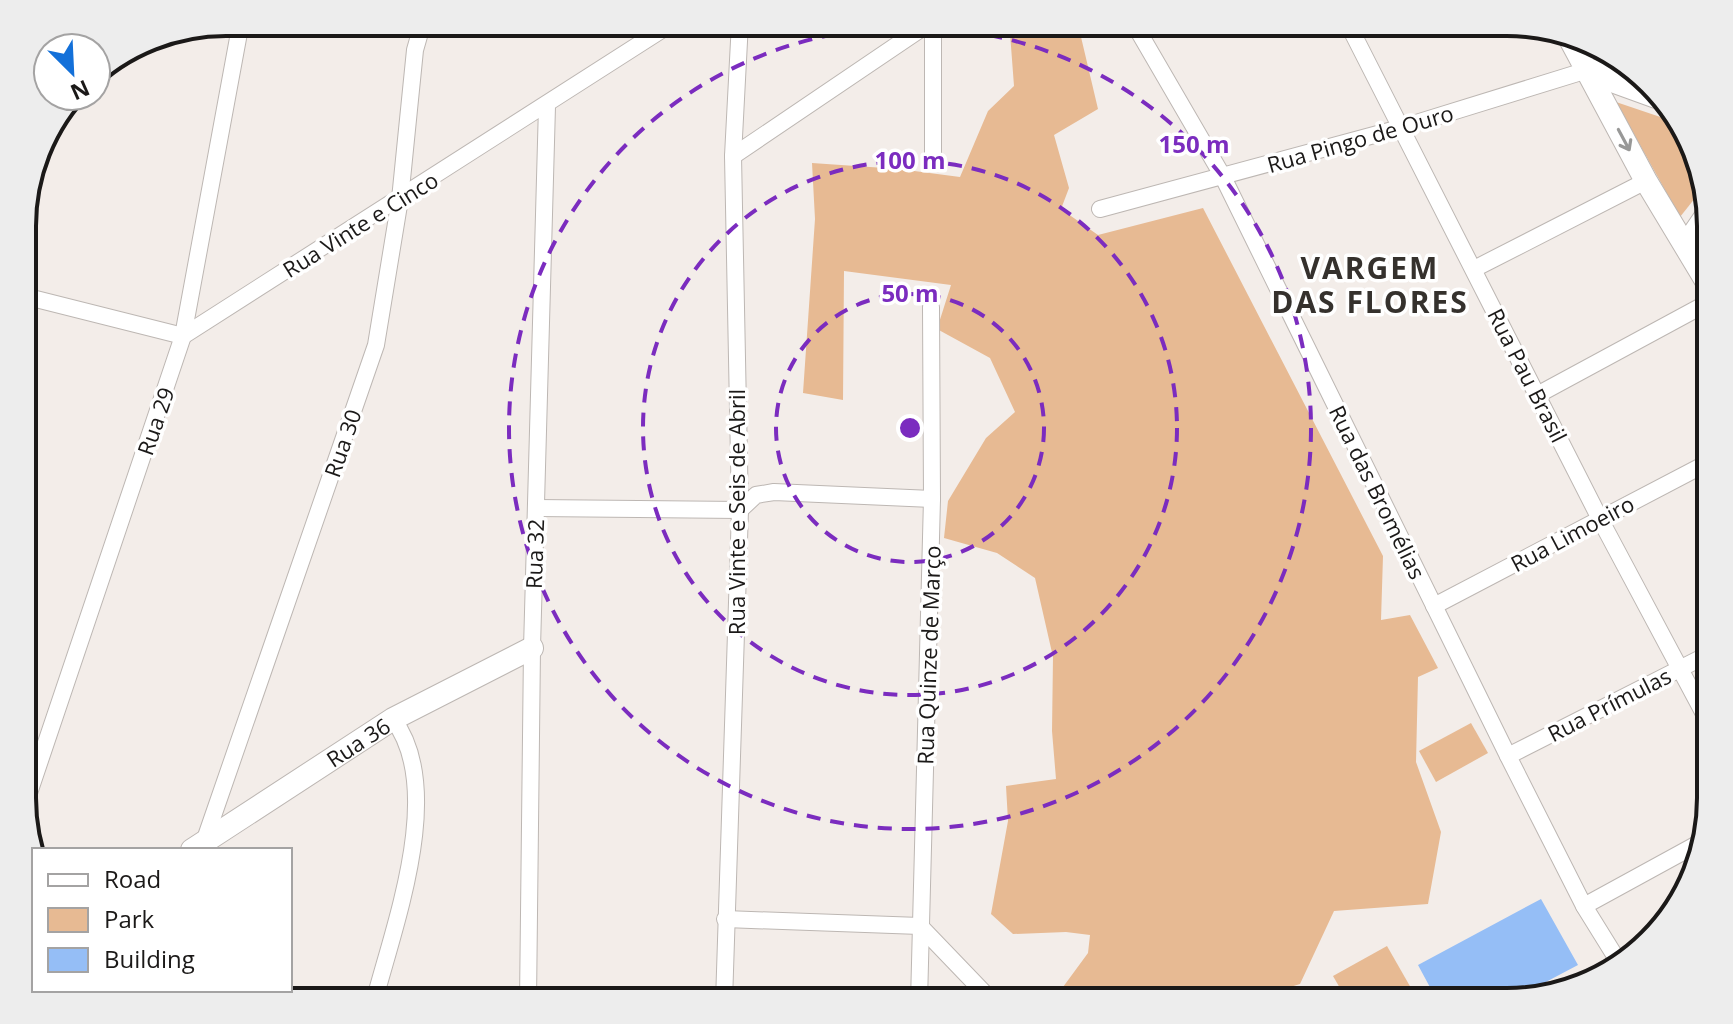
<svg xmlns="http://www.w3.org/2000/svg" width="1733" height="1024" font-family="'Open Sans',sans-serif">
<rect width="100%" height="100%" fill="#f3ede9"/>
<!-- green -->
<g fill="#e7ba93">
<polygon points="1023,22 1071,22 1081,37 1098,109 1054,135 1069,188 1061,209 1098,235 1203,208 1383,556 1381,620 1410,615 1438,668 1418,677 1416,762 1441,832 1428,904 1334,911 1300,984 1241,1002 1052,1002 1088,953 1090,935 1066,932 1013,934 991,914 1008,821 1006,786 1056,779 1052,731 1053,657 1035,578 997,553 944,538 948,501 986,438 1015,412 990,358 937,329 951,285 844,271 843,400 803,393 815,219 812,163 899,169 960,177 988,111 1014,86 1010,33"/>
<polygon points="1616,102 1684,125 1703,188 1680,217"/>
<polygon points="1471,723 1488,753 1436,782 1419,751"/>
<polygon points="1387,946 1419,1002 1348,1002 1333,976"/>
</g>
<!-- building -->
<polygon fill="#95bef6" points="1541,899 1578,965 1508,1002 1447,1002 1439,987 1432,991 1418,965"/>
<g fill="none" stroke-linecap="round" stroke-linejoin="round">
<!-- street casing -->
<g stroke="#bdb7b3" stroke-width="18">
<g id="street">
<polyline points="933,22 933,155"/>
<polyline points="1133,22 1222,175 1508,756 1584,906 1620,964"/>
<polyline points="1347,22 1600,519 1711,727"/>
<polyline points="733,156 931,22"/>
<polyline points="1100,209 1400,128 1594,68"/>
<polyline points="1474,269 1646,181"/>
<polyline points="24,296 183,336 674,22"/>
<polyline points="1539,394 1711,301"/>
<polyline points="536,508 740,510 756,495 774,492 932,499"/>
<polyline points="1434,606 1711,461"/>
<polyline points="1508,756 1711,653"/>
<polyline points="24,808 183,336 241,22"/>
<polyline points="203,845 376,345 400,199 415,50 423,22"/>
<polyline points="1584,906 1701,842"/>
<polyline points="725,919 920,926 993,1002"/>
<polyline points="209,990 269,1002"/>
<path d="M 374,1002 C 394,925 446,789 393,719"/>
<polyline points="528,1002 532,648 547,106"/>
<polyline points="724,1002 740,510 733,156 740,22"/>
<polyline points="919,1002 932,499 931,307"/>
</g>
</g>
<!-- secondary casing -->
<g stroke="#bdb7b3" stroke-width="24">
<g id="secondary">
<polyline points="1570,39 1646,181 1711,289"/>
<polyline points="1603,48 1609,59 1623,63"/>
<polyline points="1587,72 1656,97"/>
<polyline points="1686,245 1710,210"/>
<path id="s1" d="M 192,850 L 393,719 L 532,648"/>
</g>
</g>
<!-- street -->
<use href="#street" stroke="#fff" stroke-width="16"/>
<!-- secondary -->
<use href="#secondary" stroke="#fff" stroke-width="22"/>
</g>
<!-- one-way arrows -->
<defs><path id="oneway-shaft" d="M-6 0H5M1.5-3L5.5 0L1.5 3" fill="none" stroke-width="1.6" stroke-linecap="round" stroke-linejoin="round" transform="scale(2)"/></defs>
<use stroke="#989897" href="#oneway-shaft" transform="translate(1624 140) rotate(62)"/>
<!-- distance rings -->
<g fill="none" stroke="#7b2cbf" stroke-width="4" stroke-dasharray="14 10">
<circle cx="910" cy="428" r="134"/>
<circle cx="910" cy="428" r="267"/>
<circle cx="910" cy="428" r="401"/>
</g>
<g text-anchor="middle" dominant-baseline="central" stroke-width="7" stroke-linejoin="round" paint-order="stroke">
<!-- street labels -->
<g font-size="22" fill="#1b1918" stroke="#fff">
<text transform="translate(1360 138) rotate(-16)">Rua Pingo de Ouro</text>
<text transform="translate(360 224) rotate(-32)">Rua Vinte e Cinco</text>
<text transform="translate(1528 375) rotate(63)">Rua Pau Brasil</text>
<text transform="translate(155 421) rotate(-71)">Rua 29</text>
<text transform="translate(342 443) rotate(-71)">Rua 30</text>
<text transform="translate(1378 492) rotate(64)">Rua das Bromélias</text>
<text transform="translate(736 512) rotate(-90)">Rua Vinte e Seis de Abril</text>
<text transform="translate(1572 533) rotate(-28)">Rua Limoeiro</text>
<text transform="translate(534 554) rotate(-88)">Rua 32</text>
<text transform="translate(928 655) rotate(-88)">Rua Quinze de Março</text>
<text transform="translate(1609 704) rotate(-27)">Rua Prímulas</text>
<text stroke="none"><textPath href="#s1" startOffset="198">Rua 36</textPath></text>
</g>
<!-- district labels -->
<g font-size="30" font-weight="bold" letter-spacing="2" fill="#35312d" stroke="#fff">
<text x="1370" y="267">VARGEM<tspan x="1370" dy="34">DAS FLORES</tspan></text>
</g>
</g>
<!-- crop -->
<path d="M0 0H1733V1024H0ZM226 36H1507A190 190 0 0 1 1697 226V798A190 190 0 0 1 1507 988H226A190 190 0 0 1 36 798V226A190 190 0 0 1 226 36Z" fill="#ededed" fill-rule="evenodd"/>
<path fill="none" stroke="#1b1918" stroke-width="4" d="M226 36H1507A190 190 0 0 1 1697 226V798A190 190 0 0 1 1507 988H226A190 190 0 0 1 36 798V226A190 190 0 0 1 226 36Z"/>
<circle cx="910" cy="428" r="12" fill="#7b2cbf" stroke="#fff" stroke-width="4"/>
<g font-size="24" text-anchor="middle" font-weight="bold" fill="#7b2cbf" stroke="#fff" stroke-width="7" stroke-linejoin="round" paint-order="stroke">
<text x="1194" y="153">150 m</text>
<text x="910" y="169">100 m</text>
<text x="910" y="302">50 m</text>
</g>
<!-- legend -->
<rect x="32" y="848" width="260" height="144" fill="#ffffff" stroke="#a4a3a3" stroke-width="2"/>
<rect x="48" y="874" width="40" height="12" fill="#ffffff" stroke="#a4a3a3" stroke-width="2"/>
<text x="104" y="888" font-size="24" fill="#1b1918">Road</text>
<rect x="48" y="908" width="40" height="24" fill="#e7ba93" stroke="#a4a3a3" stroke-width="2"/>
<text x="104" y="928" font-size="24" fill="#1b1918">Park</text>
<rect x="48" y="948" width="40" height="24" fill="#95bef6" stroke="#a4a3a3" stroke-width="2"/>
<text x="104" y="968" font-size="24" fill="#1b1918">Building</text>
<!-- north arrow -->
<g transform="translate(72 72) rotate(156)"><circle r="38" fill="#ffffff" stroke="#a4a3a3" stroke-width="2"/>
<path d="M0-6L14 30L0 20L-14 30Z" fill="#1370d9"/>
<text y="-12" font-size="22" font-weight="bold" text-anchor="middle" fill="#1b1918">N</text>
</g>
</svg>
